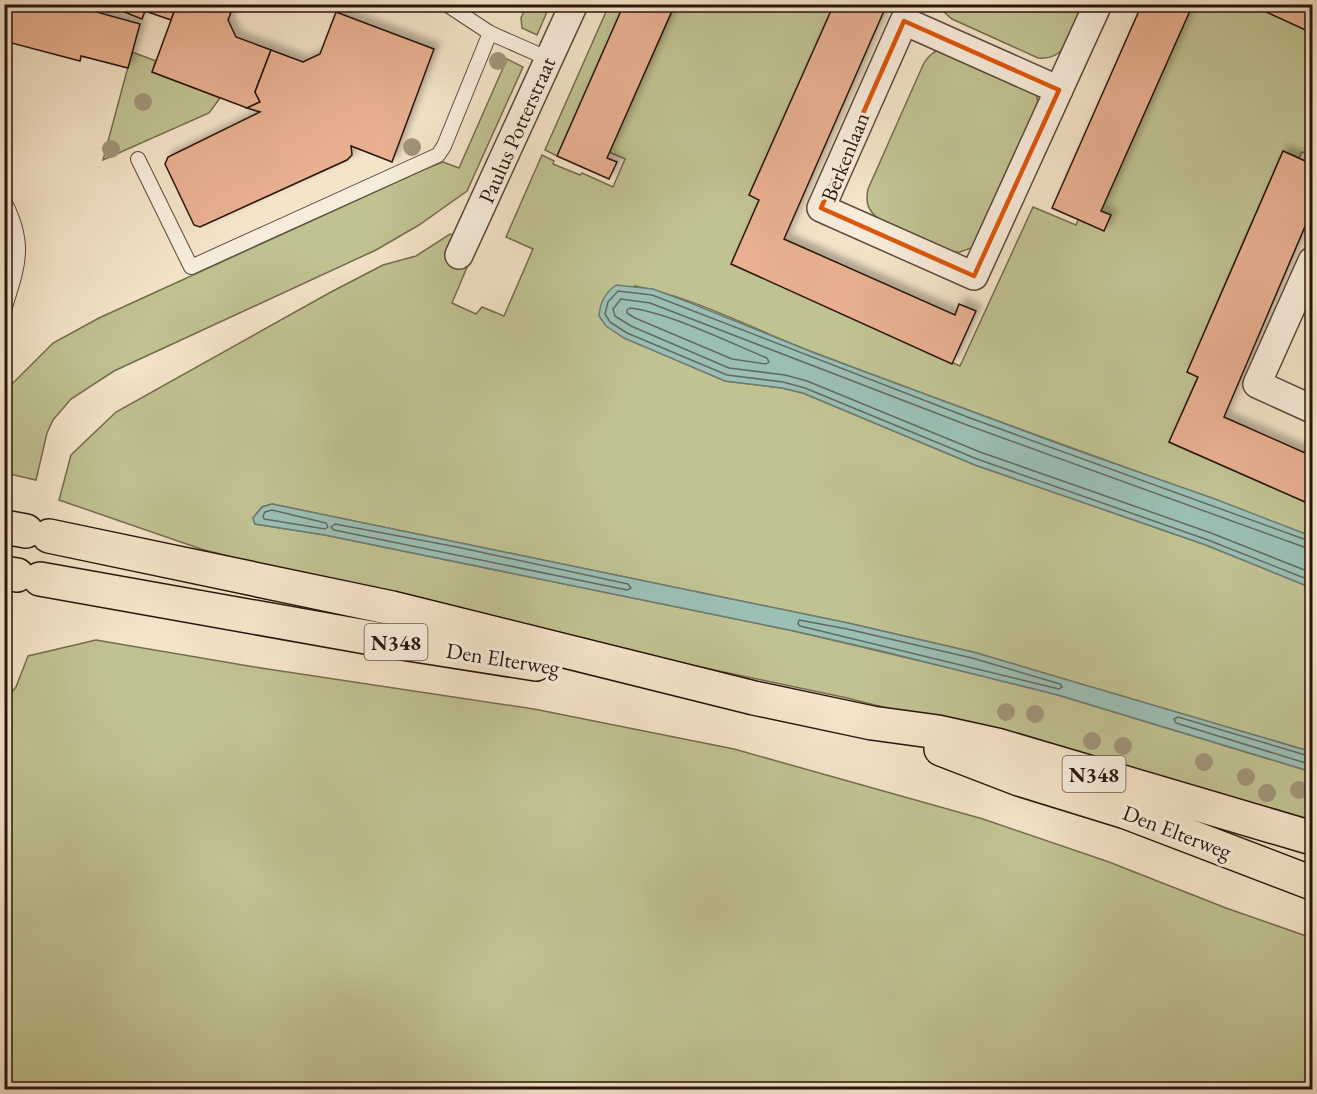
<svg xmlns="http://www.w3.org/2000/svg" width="1317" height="1094" font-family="'EB Garamond',serif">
<defs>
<filter id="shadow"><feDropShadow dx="5.5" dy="-5.5" stdDeviation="3" flood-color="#0004"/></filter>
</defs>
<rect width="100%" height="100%" fill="#f4e4c9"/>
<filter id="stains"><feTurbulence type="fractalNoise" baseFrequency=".00333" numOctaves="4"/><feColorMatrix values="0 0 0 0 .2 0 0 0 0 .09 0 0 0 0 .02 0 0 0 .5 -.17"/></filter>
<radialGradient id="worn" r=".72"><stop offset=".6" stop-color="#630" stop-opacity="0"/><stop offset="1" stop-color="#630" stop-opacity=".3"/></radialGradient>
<!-- green -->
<g fill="#c1c292" stroke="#746c4e" stroke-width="1.5">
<polygon points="527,5 550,5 537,35 522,28 521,18"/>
<polygon points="609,5 624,5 557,156 545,150"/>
<path d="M 675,5 L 851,5 L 732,262 L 960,366 L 1033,207 L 1076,225 L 1174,5 L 1312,5 L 1312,156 L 1302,152 L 1299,158 L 1283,151 L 1187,372 L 1198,377 L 1169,442 L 1312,505 L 1312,537 C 1149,474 982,417 818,354 C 758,332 698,298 635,286 L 694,367 L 725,381 L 782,388 L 803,393 L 975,465 L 1206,545 L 1312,588 L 1312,752 L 973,652 L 848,623 L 272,504 L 262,507 L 253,518 L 255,524 L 325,535 L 794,631 L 946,667 L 1058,695 L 1312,772 L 1312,827 L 1018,741 L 847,698 L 539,633 L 373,594 L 201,549 L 59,500 L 71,455 L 116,412 L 331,292 L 383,265 L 416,256 L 450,234 L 453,235 L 470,260 L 452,303 L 476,314 L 482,307 L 504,316 L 533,249 L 506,237 L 542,155 L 554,161 L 553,164 L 580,175 L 582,173 L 613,187 L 625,159 L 609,152 Z"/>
<path d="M 936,5 L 1084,5 C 1075,26 1068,62 1038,58 L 952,19 Z"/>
<path d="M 946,48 L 1036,94 L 1038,102 L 1036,112 L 974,247 L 960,252 L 953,252 L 880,220 C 868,211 865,203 868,189 L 923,65 C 929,54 934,51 946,48 Z"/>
<polygon points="132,52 156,61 152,72 220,98 209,113 103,160"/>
<polygon points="507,59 523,67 467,191 419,225 376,250 114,371 71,399 53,420 47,433 36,480 5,473 5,391 53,343 99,318 423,170 443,162 459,168"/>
<path d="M 1312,358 L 1312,395 C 1303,383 1307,371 1312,358 Z"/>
<polygon points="96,640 261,668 534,709 734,749 983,819 1109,862 1226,908 1312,938 1312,1089 5,1089 5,700 16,687 28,656"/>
</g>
<!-- water -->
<g fill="#9cbfb5" stroke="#6d7b71" stroke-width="1.5">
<path d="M 616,285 L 653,289 L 688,302 L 817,354 L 1073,449 L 1215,499 L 1311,536 L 1312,537 L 1312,588 L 1206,545 L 975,465 L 803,393 L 782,388 L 725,381 L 624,338 L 606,326 L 599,316 C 600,302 605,293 616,285 Z"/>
<polygon points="272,504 848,623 973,652 1312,752 1312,772 1058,695 877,650 794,631 325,535 255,524 253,518 262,507"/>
</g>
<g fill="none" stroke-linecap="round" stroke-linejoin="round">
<!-- shore -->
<g stroke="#626a60" stroke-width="1.5">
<path d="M 630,308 C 670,313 728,342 767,358 L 769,362 L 766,364 L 732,359 L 635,318 L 627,313 L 627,310 Z"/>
<polygon points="272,510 326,523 328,527 325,529 264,519 263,516 265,512"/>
<polygon points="335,524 457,547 628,584 631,588 627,590 334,530 331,527"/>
<polyline points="1312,542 970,418 652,295 618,291 608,302 605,314 610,322 627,333 727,375 783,382 805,388 977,459 1208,540 1312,581"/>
<polyline points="1312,550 967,425 650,303 621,299 613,309 615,316 631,326 729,368 785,375 807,381 980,452 1211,533 1312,573"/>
<polygon points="799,620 847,629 972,658 1060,684 1062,687 1059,689 800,626 798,624"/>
<polyline points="1312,757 1178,717 1174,719 1176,723 1312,765"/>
</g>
</g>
<!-- building -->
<g fill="#e8b091" stroke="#27150b" stroke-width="1.5" filter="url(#shadow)">
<polygon points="4,4 68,4 140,24 128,68 81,56 80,61 4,41"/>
<polygon points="104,4 177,4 171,20 145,11 142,19"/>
<polygon points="177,4 234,4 228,20 236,37 271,50 255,92 260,102 247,108 152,72"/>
<polygon points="624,4 675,4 607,158 617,162 609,179 557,156"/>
<polygon points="834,4 887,4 784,239 955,315 959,304 976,311 952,364 731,264 759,200 749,195"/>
<polygon points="1142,4 1193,4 1101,211 1111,215 1104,231 1052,208"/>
<polygon points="1249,4 1312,4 1312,33"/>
<polygon points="336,12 434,49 392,162 351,146 352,155 347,160 200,227 194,225 165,164 168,157 260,112 247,108 260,102 255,92 271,50 303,62 320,54"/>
<polygon points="1283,151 1312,164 1312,210 1224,417 1312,456 1312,505 1169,442 1198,377 1187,372"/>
</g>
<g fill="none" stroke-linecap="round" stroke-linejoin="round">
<!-- service casing -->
<g stroke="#5a493a" stroke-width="16">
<g id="service">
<polyline points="446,4 490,33 549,59"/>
<polyline points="138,159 191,267 438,155 444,146 490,33"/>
<path d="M 4,201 C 27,245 18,265 4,310"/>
</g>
</g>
<!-- minor casing -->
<g stroke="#5a493a" stroke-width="30">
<g id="minor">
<polyline points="1059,90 904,21 821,208 974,276 1098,4"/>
<polyline points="459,255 574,4"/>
<polyline points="1312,261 1257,384 1312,409"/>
</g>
</g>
<!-- primary casing -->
<g stroke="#27150b" stroke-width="36">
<g id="primary">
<polyline points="4,527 26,531"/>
<polyline points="49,536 392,608 754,698 872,723 938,732 997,745 1312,838"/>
<polyline points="4,573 17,575"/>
<polyline points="40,579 377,639 536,664"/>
<polyline points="941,749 1019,779 1126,812 1312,883"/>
</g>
</g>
<!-- service -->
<use href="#service" stroke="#f8eddc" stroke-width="14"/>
<!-- minor -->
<use href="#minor" stroke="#f8eddc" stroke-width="27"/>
<!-- primary -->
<use href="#primary" stroke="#f4e4c9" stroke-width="33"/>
</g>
<!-- trees -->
<g fill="#a1947a">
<circle cx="498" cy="61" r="9"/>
<circle cx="143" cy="102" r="9"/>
<circle cx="412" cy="147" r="9"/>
<circle cx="111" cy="149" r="9"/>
<circle cx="1006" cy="712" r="9"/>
<circle cx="1035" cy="714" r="9"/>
<circle cx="1092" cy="741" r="9"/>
<circle cx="1123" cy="746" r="9"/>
<circle cx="1204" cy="762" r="9"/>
<circle cx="1246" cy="777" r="9"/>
<circle cx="1299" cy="790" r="9"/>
<circle cx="1267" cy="793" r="9"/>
</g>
<!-- marked area -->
<path fill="none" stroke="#de560c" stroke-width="4.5" stroke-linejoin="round" d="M 904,21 L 1059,90 L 974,276 L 821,208 Z"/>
<g text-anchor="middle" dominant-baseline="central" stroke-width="6" stroke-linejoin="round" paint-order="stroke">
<!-- shield labels -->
<g fill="#f8eddc" stroke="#66564a" stroke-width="1.5">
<rect x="364.5" y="624" width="63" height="36" rx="4.5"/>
<rect x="1062.5" y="756" width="63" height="36" rx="4.5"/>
</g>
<g font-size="21" font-weight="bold" fill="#27150b">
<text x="396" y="642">N348</text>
<text x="1094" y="774">N348</text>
</g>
<!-- street labels -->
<g font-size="22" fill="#27150b" stroke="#f8eddc">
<text transform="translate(517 130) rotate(-66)">Paulus Potterstraat</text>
<text transform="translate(845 157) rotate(-68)">Berkenlaan</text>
<text transform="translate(503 659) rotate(9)">Den Elterweg</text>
<text transform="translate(1177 832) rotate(21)">Den Elterweg</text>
</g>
</g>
<!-- margin -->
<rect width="1317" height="1094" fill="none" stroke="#f4e4c9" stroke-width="24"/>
<rect x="6" y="6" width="1305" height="1082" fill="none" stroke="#27150b" stroke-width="3"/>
<rect x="12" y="12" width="1293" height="1070" fill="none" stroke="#27150b" stroke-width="1.5"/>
<rect width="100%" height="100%" filter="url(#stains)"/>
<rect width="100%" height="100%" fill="url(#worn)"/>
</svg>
